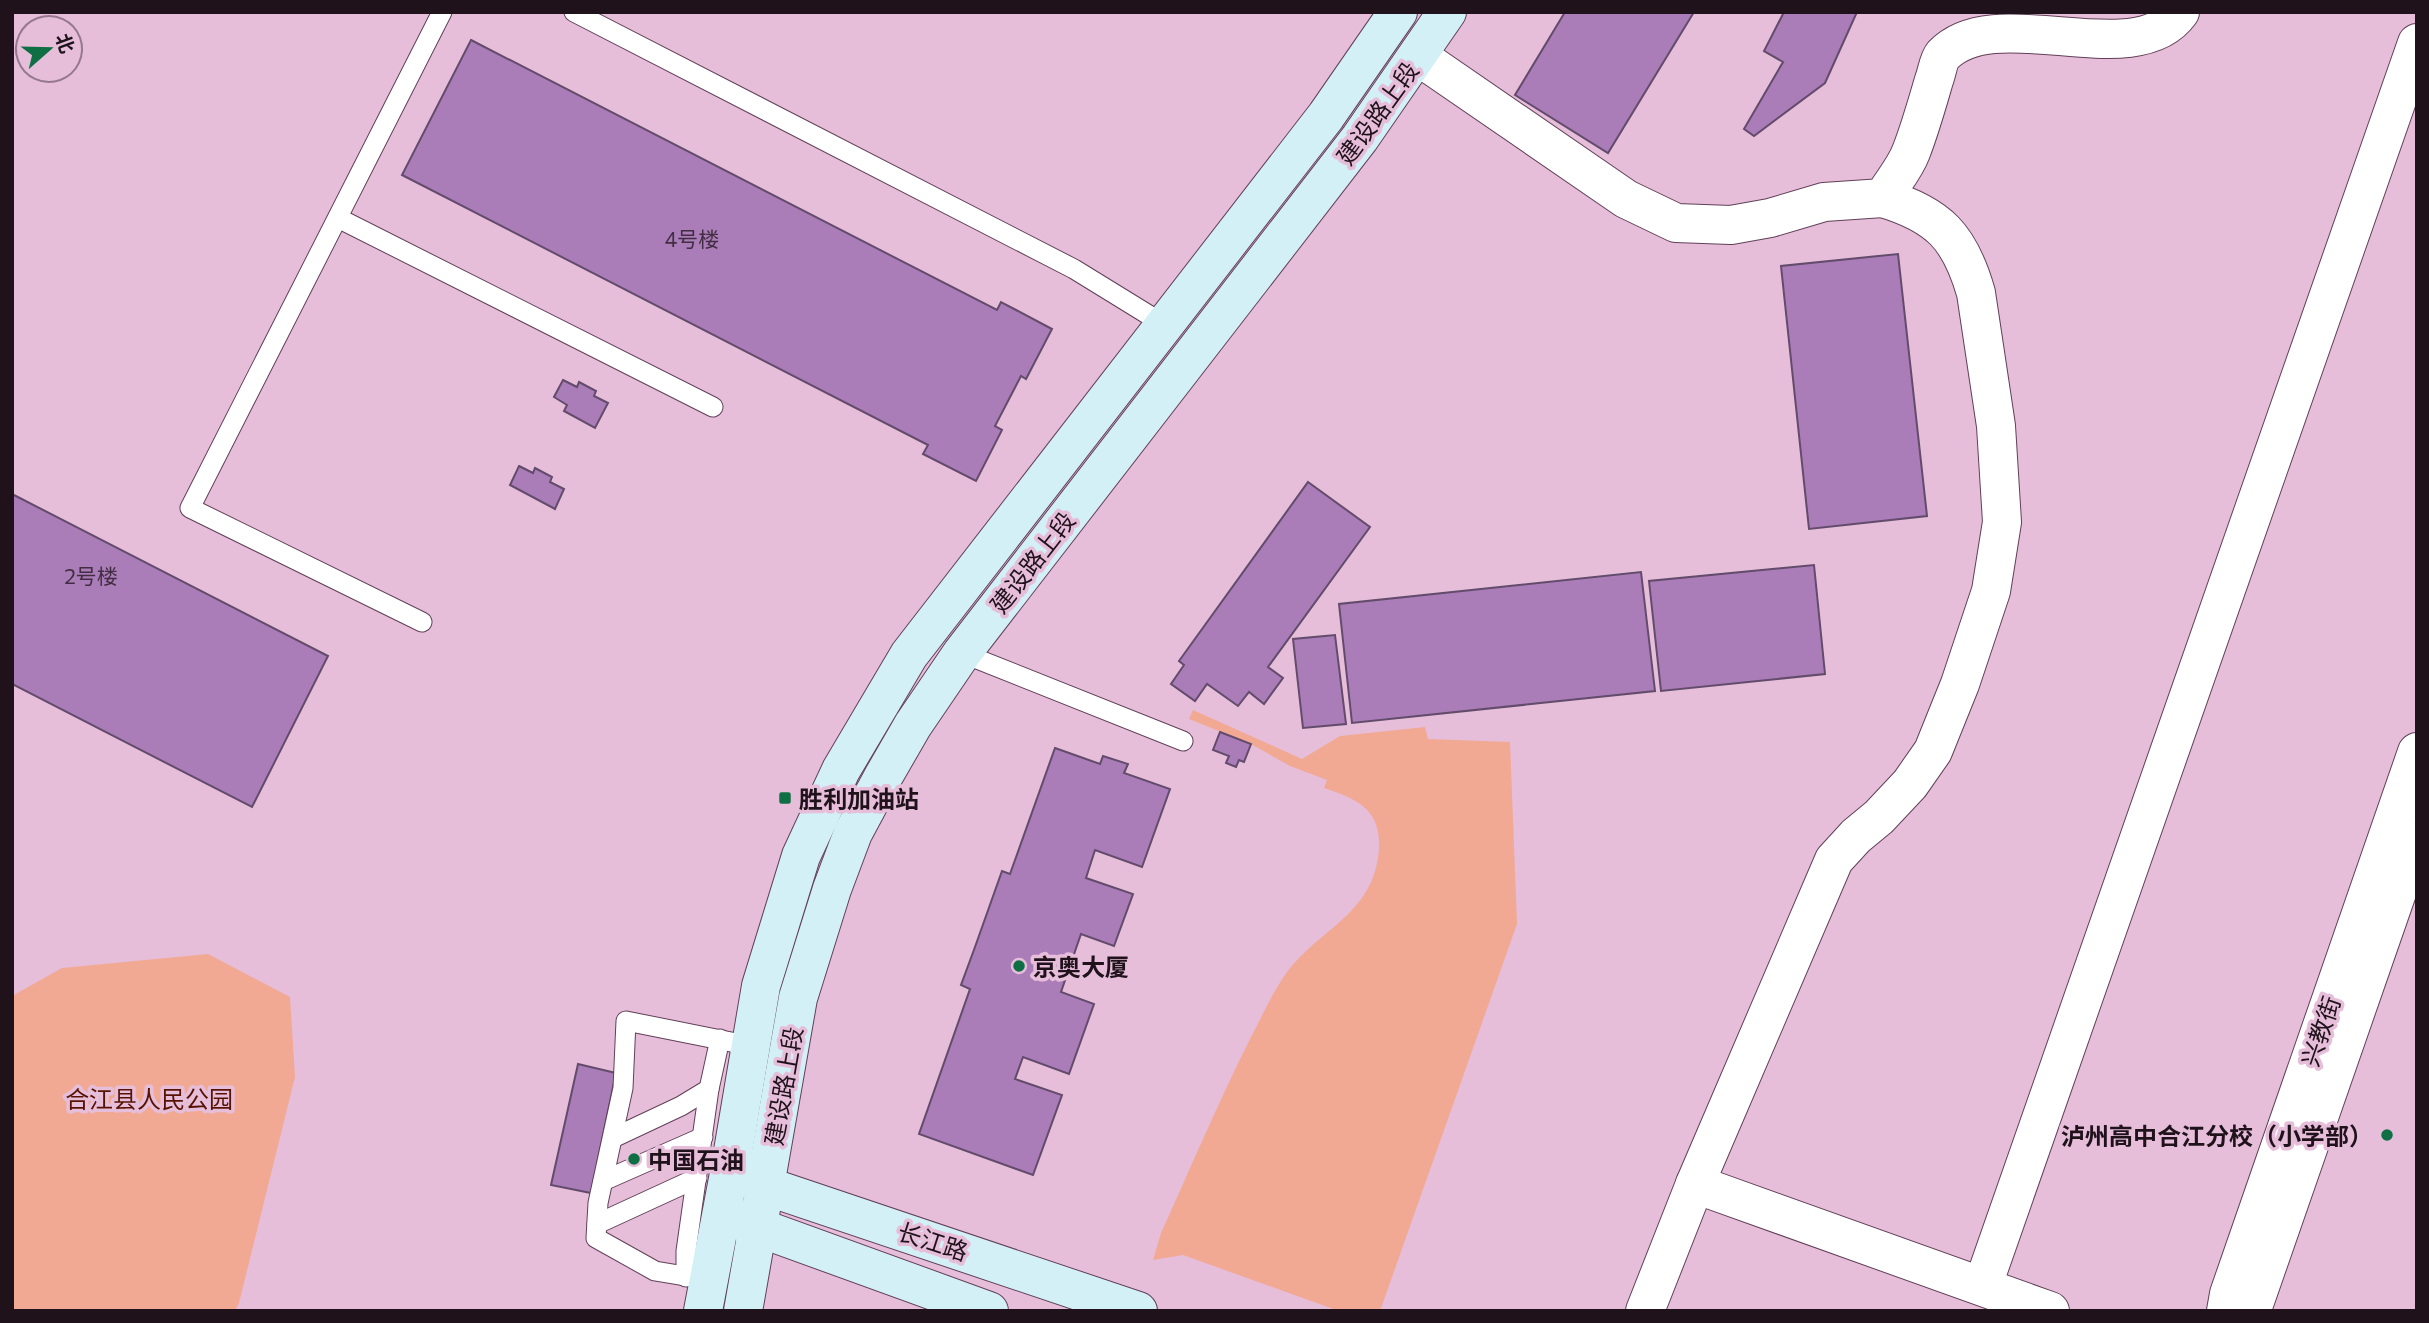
<svg xmlns="http://www.w3.org/2000/svg" width="2429" height="1323" font-family="Commissioner,'Noto Sans SC',sans-serif">
<rect width="100%" height="100%" fill="#e6beda"/>
<!-- green -->
<g fill="#f1a994">
<path d="M 1193,710 L 1302,759 L 1340,736 L 1425,727 L 1428,739 L 1510,742 L 1517,924 L 1380,1311 L 1339,1311 L 1183,1255 L 1153,1260 L 1161,1233 C 1190,1169 1218,1103 1250,1039 C 1261,1019 1270,997 1283,978 C 1315,929 1374,917 1379,849 C 1381,809 1357,799 1324,788 L 1327,780 L 1290,766 L 1251,744 L 1189,719 Z"/>
<polygon points="208,954 290,997 295,1077 239,1303 235,1311 12,1311 12,996 62,968"/>
</g>
<!-- building -->
<g fill="#aa7db9" stroke="#634b6b" stroke-width="2">
<polygon points="1565,12 1694,12 1608,153 1515,95"/>
<polygon points="1784,12 1857,12 1825,83 1754,136 1744,129 1783,62 1764,51"/>
<polygon points="471,40 997,310 1001,302 1052,329 1026,379 1021,376 995,426 1002,430 976,481 923,454 928,445 402,175"/>
<polygon points="1898,254 1927,516 1809,529 1781,266"/>
<polygon points="563,380 577,387 579,382 596,391 594,396 608,403 595,428 564,411 567,405 554,397"/>
<polygon points="519,466 533,473 535,468 552,477 550,482 564,489 555,509 510,485"/>
<polygon points="1308,482 1370,527 1268,667 1283,678 1264,704 1249,692 1238,706 1207,684 1195,701 1171,684 1184,665 1179,661"/>
<polygon points="12,494 328,656 252,807 12,684"/>
<polygon points="1814,565 1825,674 1661,691 1649,581"/>
<polygon points="1641,572 1655,691 1352,723 1339,604"/>
<polygon points="1335,635 1346,724 1303,728 1293,639"/>
<polygon points="1220,732 1251,744 1244,762 1239,760 1236,767 1226,763 1229,756 1213,750"/>
<polygon points="1055,748 1100,764 1103,756 1128,764 1124,773 1170,789 1142,867 1095,850 1086,878 1133,894 1114,946 1081,934 1061,992 1094,1004 1069,1074 1023,1057 1015,1079 1062,1095 1033,1175 919,1134 970,989 961,985 975,947 1002,871 1010,874"/>
<polygon points="578,1064 616,1073 591,1193 551,1185"/>
</g>
<g fill="none" stroke-linecap="round" stroke-linejoin="round">
<!-- lane casing -->
<g stroke="#614058" stroke-width="21">
<g id="lane">
<polyline points="574,12 1074,269 1165,325"/>
<polyline points="338,218 713,407"/>
<polyline points="422,622 190,508 442,12"/>
<polyline points="962,653 1183,741"/>
<polyline points="613,1138 681,1106 709,1089 720,1039"/>
<polyline points="603,1181 703,1137"/>
<polyline points="597,1224 697,1178"/>
<polyline points="686,1277 686,1251 709,1089"/>
<polyline points="709,1280 655,1271 596,1238 598,1203 623,1088 626,1021 751,1046"/>
</g>
</g>
<!-- street casing -->
<g stroke="#614058" stroke-width="40">
<g id="street">
<path d="M 1418,56 L 1626,199 L 1676,223 L 1731,225 L 1770,218 L 1824,202 L 1883,198 C 1892,183 1905,168 1911,152 C 1920,129 1927,104 1934,80 C 1937,73 1938,61 1943,55 C 1995,0 2135,75 2180,12"/>
<polyline points="1695,1184 2050,1311"/>
<polyline points="1983,1285 2417,43"/>
<path d="M 1645,1311 L 1695,1184 L 1834,860 L 1856,836 L 1879,817 L 1910,784 L 1933,751 L 1960,684 L 1991,591 L 2002,522 L 1996,426 L 1976,293 C 1960,237 1939,215 1883,198"/>
<polyline points="2226,1311 2229,1294 2417,752"/>
<polyline points="2250,1311 2255,1301 2417,835"/>
</g>
</g>
<!-- secondary casing -->
<g stroke="#614058" stroke-width="40">
<g id="secondary">
<polyline points="745,1172 766,1186 1138,1311"/>
<polyline points="735,1219 989,1311"/>
<polyline points="703,1311 731,1163 761,986 801,856 841,770 909,655 1326,116 1398,12"/>
<polyline points="743,1311 798,998 832,889 853,833 883,777 913,725 962,653 1360,138 1447,12"/>
</g>
</g>
<!-- lane -->
<use href="#lane" stroke="#fff" stroke-width="19"/>
<!-- street -->
<use href="#street" stroke="#fff" stroke-width="38"/>
<!-- secondary -->
<use href="#secondary" stroke="#d3f0f7" stroke-width="38"/>
</g>
<!-- markers -->
<g fill="#0f6f44" stroke="#e6beda" stroke-width="2.5">
<rect x="778" y="791" width="14" height="14" rx="3.5"/>
<circle cx="1019" cy="966" r="7"/>
<circle cx="2387" cy="1135" r="7"/>
<circle cx="634" cy="1159" r="7"/>
</g>
<g text-anchor="middle" dominant-baseline="central" stroke-width="7" stroke-linejoin="round" paint-order="stroke">
<!-- number labels -->
<g font-size="21" fill="#422d42">
<text x="692" y="238">4号楼</text>
<text x="91" y="575">2号楼</text>
</g>
<!-- street labels -->
<g font-size="24" fill="#1f121b" stroke="#e6beda">
<text transform="translate(1377 113) rotate(-54)">建设路上段</text>
<text transform="translate(1032 562) rotate(-52)">建设路上段</text>
<text transform="translate(2320 1031) rotate(-71)">兴教街</text>
<text transform="translate(783 1086) rotate(-80)">建设路上段</text>
<text transform="translate(933 1241) rotate(18)">长江路</text>
</g>
<!-- poi labels -->
<g font-size="24" font-weight="bold" fill="#1f121b" stroke="#e6beda" text-anchor="start">
<text x="799" y="798">胜利加油站</text>
<text x="1033" y="966">京奥大厦</text>
<text x="2373" y="1135" text-anchor="end">泸州高中合江分校（小学部）</text>
<text x="648" y="1159">中国石油</text>
</g>
<!-- park labels -->
<g font-size="24" fill="#571200" stroke="#e6beda">
<text x="149" y="1098">合江县人民公园</text>
</g>
</g>
<!-- border -->
<rect width="2429" height="1323" fill="none" stroke="#1f121b" stroke-width="28"/>
<!-- north arrow -->
<g transform="translate(49 49) rotate(70)"><circle r="33" fill="#e6beda" stroke="#96798e" stroke-width="2"/>
<path d="M0-5L12 26L0 18L-12 26Z" fill="#0f6f44"/>
<text y="-10" font-size="19" font-weight="bold" text-anchor="middle" fill="#1f121b">北</text>
</g>
</svg>
